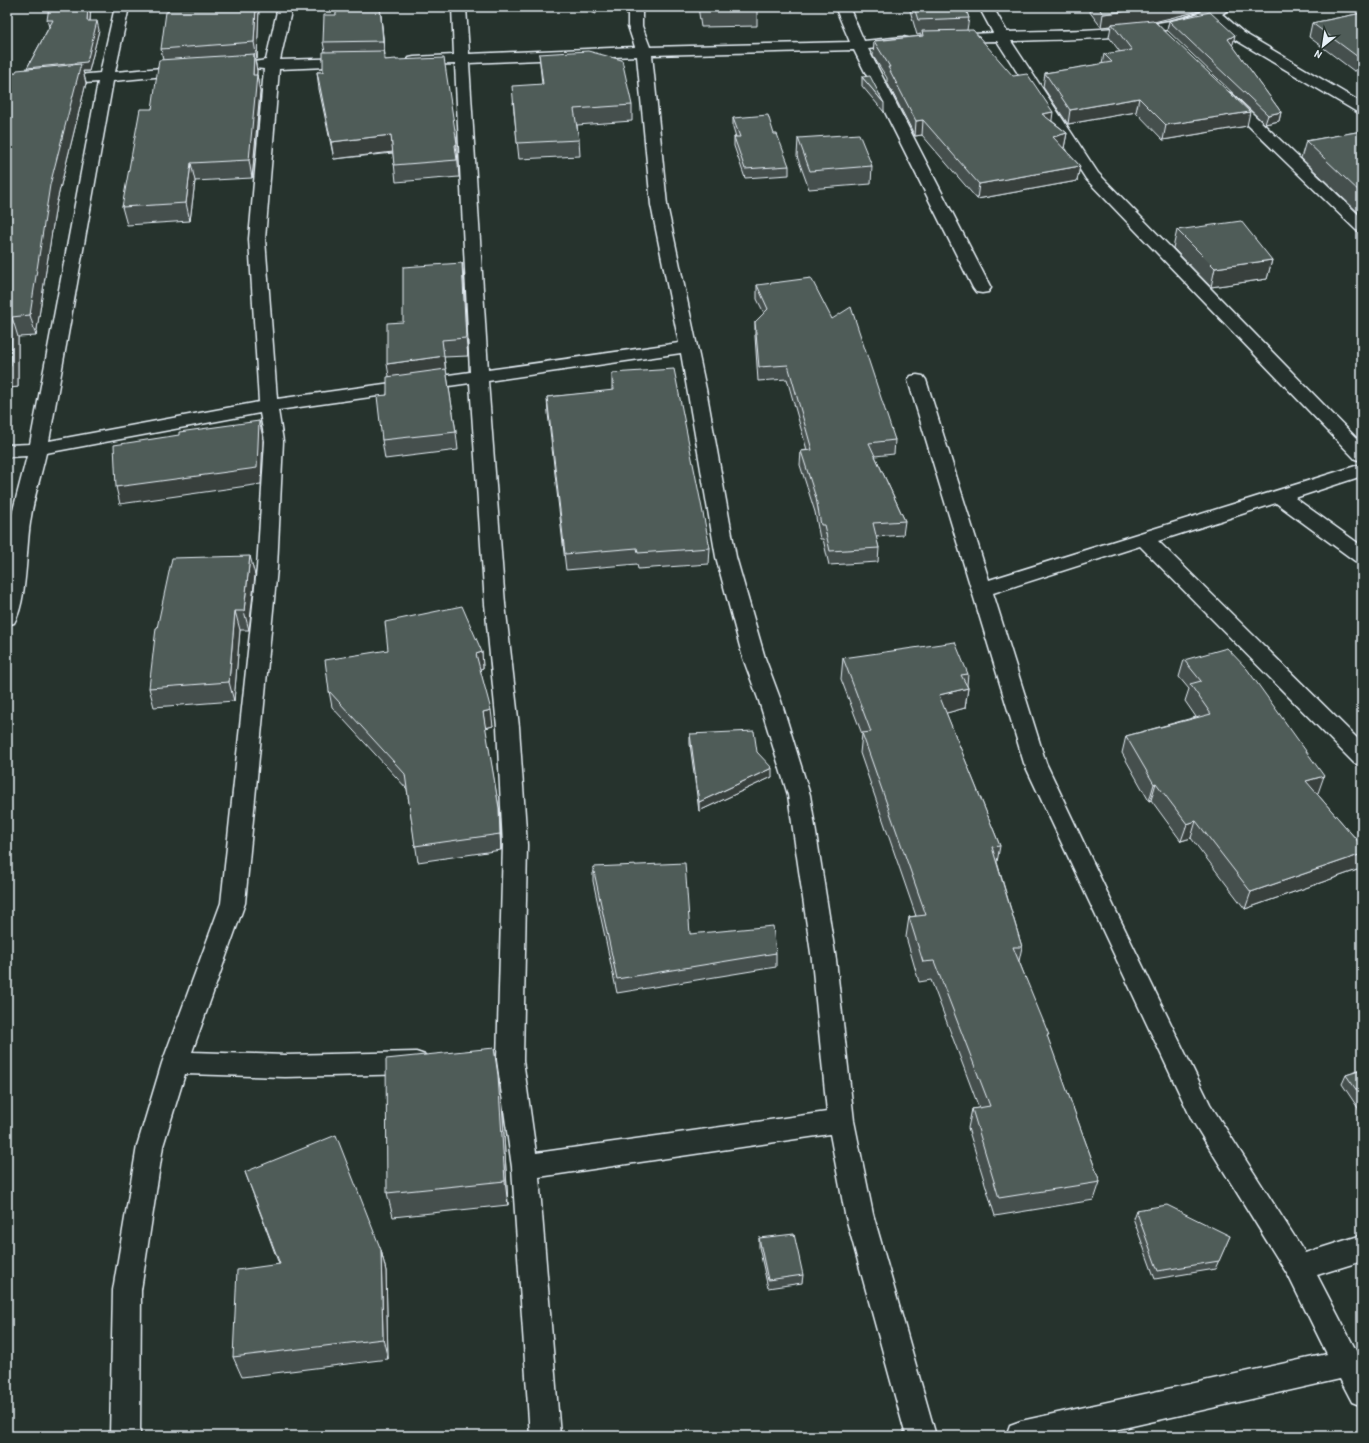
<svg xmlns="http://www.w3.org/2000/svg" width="1369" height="1443" font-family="'Patrick Hand',sans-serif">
<rect width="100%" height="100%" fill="#26332d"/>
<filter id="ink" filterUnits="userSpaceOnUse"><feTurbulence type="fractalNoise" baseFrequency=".025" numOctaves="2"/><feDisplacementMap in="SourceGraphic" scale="8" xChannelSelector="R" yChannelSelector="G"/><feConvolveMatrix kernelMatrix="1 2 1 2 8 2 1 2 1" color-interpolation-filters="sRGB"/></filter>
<g filter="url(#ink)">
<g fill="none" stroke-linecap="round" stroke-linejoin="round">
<!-- street casing -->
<g stroke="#e8f1f8" stroke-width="3">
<g id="street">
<path d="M 115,7 L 129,7 L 115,72 L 186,66 L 191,67 L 193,70 L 191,73 L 186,74 L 113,81 L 49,441 L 259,402 L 249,239 L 264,69 L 254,68 L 252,65 L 254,62 L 266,60 L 278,7 L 292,7 L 280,60 L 352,58 L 357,59 L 359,62 L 357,65 L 352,66 L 279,69 L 265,239 L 277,399 L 470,372 L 455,64 L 414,65 L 409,64 L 407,61 L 409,58 L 414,57 L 454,55 L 452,7 L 466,7 L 469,54 L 635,47 L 628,26 L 628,7 L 642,7 L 642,26 L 650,47 L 850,42 L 835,7 L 849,7 L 864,41 L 903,37 L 908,38 L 910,41 L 908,44 L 903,45 L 868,49 L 991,288 L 988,292 L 982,293 L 976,292 L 973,288 L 854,50 L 652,55 L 667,205 L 706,389 L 736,557 L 765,658 L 781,701 L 810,795 L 836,960 L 854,1121 L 873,1214 L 936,1436 L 906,1436 L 845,1214 L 830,1134 L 539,1177 L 560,1436 L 530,1436 L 512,1167 L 497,1060 L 503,845 L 497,727 L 485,604 L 470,383 L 278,410 L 283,441 L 277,568 L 245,903 L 192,1052 L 285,1055 L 416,1052 L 425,1055 L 429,1063 L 425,1071 L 416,1074 L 285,1077 L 185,1074 L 163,1146 L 141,1290 L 140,1436 L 110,1436 L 113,1290 L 137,1146 L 162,1063 L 221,903 L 257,568 L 265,441 L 260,413 L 46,453 C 41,476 33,499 30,523 C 26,548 27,602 14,623 L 7,625 L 7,550 L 10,522 L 27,456 L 7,457 L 7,445 L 30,444 L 98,82 L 7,89 L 7,81 L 100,73 ZM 637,56 L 651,205 L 679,343 L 488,370 L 469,63 ZM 681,353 L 716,557 L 743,658 L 759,701 L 788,795 L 812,960 L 827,1112 L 536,1153 L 523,1060 L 527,845 L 519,727 L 505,604 L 488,381 Z"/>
<path d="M 979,7 L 993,7 L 1007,32 C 1065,30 1148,32 1202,12 L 1198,7 L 1232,7 L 1222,14 L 1244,33 L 1362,103 L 1362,114 L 1357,112 L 1234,39 L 1210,18 C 1152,40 1073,39 1011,41 L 1098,173 L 1362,444 L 1362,461 L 1355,459 L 1086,179 L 997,41 L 945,42 L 943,39 L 945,36 L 950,35 L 993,33 Z"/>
<polygon points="1227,92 1232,94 1362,218 1362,232 1356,230 1222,100 1219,97 1222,94"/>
<polygon points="917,375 923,376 926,380 989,580 1362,464 1362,476 1295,498 1362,546 1362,563 1355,561 1276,503 1158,541 1362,743 1362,765 1354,763 1140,546 993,593 1046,763 1115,909 1210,1104 1305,1253 1362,1235 1362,1261 1317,1275 1362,1362 1362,1406 1352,1402 1340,1379 1088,1436 1006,1436 1010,1425 1021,1421 1327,1354 1289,1277 1192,1120 1024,763 908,380 911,376"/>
</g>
</g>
<!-- street -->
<use href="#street" fill="#26332d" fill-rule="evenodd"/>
</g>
<!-- wall -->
<g fill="#454f4d" stroke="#e8f1f8">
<polygon points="91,7 90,21 99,30 89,71 83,71 86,83 56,205 36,336 18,337 18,387 10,388 11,411 7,412 15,73 27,69 27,68 49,27 47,20"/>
<polygon points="259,7 257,59 255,59 257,71 257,75 260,92 252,178 195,181 190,221 127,225 122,207 152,109 163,60 161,49"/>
<polygon points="380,7 385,60 396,60 456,137 459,177 396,182 393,153 334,159 319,89 317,72 323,72 325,52 323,42 336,15"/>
<polygon points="577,7 596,7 596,14"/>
<polygon points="698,7 757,7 757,26 701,27"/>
<polygon points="909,7 965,7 969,18 967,30 1052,121 1067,133 1064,148 1063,148 1080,166 1077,181 977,199 922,135 915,136 887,82 887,78 873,56 874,41 921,36 921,34 917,35"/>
<polygon points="1086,7 1200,7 1199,11 1155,21 1247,126 1163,140 1136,112 1068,124 1043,87 1045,73 1102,64 1104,54 1120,52 1109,37 1111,26 1101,27"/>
<polygon points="1357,7 1362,7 1362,9"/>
<polygon points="1362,13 1362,70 1354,71 1309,37 1312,23"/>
<polygon points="1169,21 1233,44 1232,45 1281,112 1279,121 1265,124 1167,30"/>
<polygon points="539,54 632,105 632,121 577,125 579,140 580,156 519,159 513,102 542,84"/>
<polygon points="862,77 884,103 884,112 862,86"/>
<polygon points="733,118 789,166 789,175 745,178 734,146 734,137 736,137 733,127"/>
<polygon points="1362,131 1362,216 1301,158 1306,141"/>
<polygon points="798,138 872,166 871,184 809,189 797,156"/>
<polygon points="1177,230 1272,260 1267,279 1211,287 1173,248"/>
<polygon points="462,263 464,281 468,356 444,357 456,432 458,450 385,459 382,440 389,377 403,322"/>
<polygon points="757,285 832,319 895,440 894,454 875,456 905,521 903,535 876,537 879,548 878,562 829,565 823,539 820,539 815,512 800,465 801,451 807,450 787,379 758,381 755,336 755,322 764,313 757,299"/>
<polygon points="612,373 710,548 709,564 638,569 637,564 566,570 548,413 547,397 612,391"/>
<polygon points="255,575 249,630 240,630 234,701 154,707 149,688"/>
<polygon points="482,652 483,668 480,669 493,726 485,728 499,808 500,824 501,850 418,862 407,789 332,707 329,691"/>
<polygon points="843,658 968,674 967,685 968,688 965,708 946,713 1000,846 997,862 1022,947 1019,961 1048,1039 1100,1182 1094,1200 995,1216 968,1128 972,1109 979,1108 931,980 919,982 906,937 909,917 916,916 860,753 862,734 841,679"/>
<polygon points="1184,660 1318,793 1317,794 1362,846 1362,864 1360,869 1245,909 1191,838 1181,841 1151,800 1149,801 1122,753 1126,736 1196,717 1185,701 1189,689 1179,677"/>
<polygon points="690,734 757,752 772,777 699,811 690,744"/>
<polygon points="593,867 690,934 776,953 776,967 617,993 593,881"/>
<polygon points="1362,1070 1362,1114 1342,1084 1346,1075"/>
<polygon points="502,1101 508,1205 393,1217 387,1193"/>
<polygon points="245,1172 381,1250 386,1271 388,1359 242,1377 233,1357 279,1264"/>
<polygon points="1136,1210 1230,1236 1215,1269 1155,1279 1133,1218"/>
<polygon points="759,1238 803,1275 802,1283 768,1288 759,1247"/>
</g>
<!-- shaded-wall -->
<g fill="#38403e" stroke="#e8f1f8">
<polygon points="88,7 91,7 89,30 87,21"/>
<polygon points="256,7 259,7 257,59 254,42"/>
<polygon points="380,7 385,56 383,41"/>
<polygon points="1161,7 1200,7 1199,11 1154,22 1112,24 1111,26 1101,27 1103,14"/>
<polygon points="97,21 99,30 89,71 83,71 86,83 56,205 36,336 30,315 29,77 27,68"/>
<polygon points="1235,35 1233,44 1226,48 1228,39"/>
<polygon points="254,54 257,71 256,83 257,75 260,92 252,178 249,160"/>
<polygon points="1139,98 1136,112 1068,124 1070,110"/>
<polygon points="1053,112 1051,127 1042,114"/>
<polygon points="1250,112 1247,126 1163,140 1166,125"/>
<polygon points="1281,112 1279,121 1265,124 1268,115"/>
<polygon points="923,120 922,135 915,136 916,121"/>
<polygon points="1067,133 1064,148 1051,152 1053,137"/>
<polygon points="391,135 393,152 334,159 331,142"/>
<polygon points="191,163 195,181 190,221 186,203"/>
<polygon points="1080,166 1077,181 977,199 979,184"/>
<polygon points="1272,260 1267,279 1211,287 1215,268"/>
<polygon points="462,263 464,281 468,356 466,338"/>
<polygon points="12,317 18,337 18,387 10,388 11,411 7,412 7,367"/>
<polygon points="444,356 446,374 390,382 387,364"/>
<polygon points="259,421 263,437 261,484 120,504 116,487"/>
<polygon points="250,556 255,575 249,630 244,611"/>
<polygon points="235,611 240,630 234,701 229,682"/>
<polygon points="482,652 483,668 478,670 476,654"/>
<polygon points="968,688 965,708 936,716 939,695"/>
<polygon points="491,710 493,726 485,728 483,712"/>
<polygon points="772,768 772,777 699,811 699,802"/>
<polygon points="1324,776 1318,793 1300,798 1306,781"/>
<polygon points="1156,783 1151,800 1149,801 1154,784"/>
<polygon points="499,808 500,824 501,850 500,834"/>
<polygon points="1196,821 1191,838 1181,841 1187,824"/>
<polygon points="1362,854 1362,864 1360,869 1245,909 1251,892"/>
<polygon points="494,1048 502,1101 508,1205 505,1181"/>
<polygon points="381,1250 386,1271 388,1359 383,1339"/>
</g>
<!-- building -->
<g fill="#505c59" stroke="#e8f1f8">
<polygon points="49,7 88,7 87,21 97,21 87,62 27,68 53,20 47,20"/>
<polygon points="168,7 256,7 254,42 161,49 166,12 168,12"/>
<polygon points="336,7 380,7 383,41 323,42 324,15 336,15"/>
<polygon points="701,7 757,7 758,9 701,10"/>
<polygon points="914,7 965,7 969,18 918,20"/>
<polygon points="1098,7 1161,7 1156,8 1103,14"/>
<polygon points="1210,12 1235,35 1228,39 1281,112 1268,115 1169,21"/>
<polygon points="1362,13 1362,57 1358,57 1312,23"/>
<polygon points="1153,20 1250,112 1166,125 1139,98 1070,110 1045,73 1112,62 1104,54 1132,50 1112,24"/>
<polygon points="973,30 1013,76 1027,74 1028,75 1053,112 1042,114 1067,133 1053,137 1080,166 979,184 923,120 916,121 888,67 890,67 874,41 923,36 922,31"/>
<polygon points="384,51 384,60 396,59 396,60 444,58 456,137 457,144 455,145 457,160 394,165 391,135 331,142 317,72 323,72 323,52"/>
<polygon points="588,51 622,60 632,105 574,109 579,140 517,143 512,86 543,84 539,54"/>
<polygon points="254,54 253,75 257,75 249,160 191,163 186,203 122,207 140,109 152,109 159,60"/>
<polygon points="81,64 50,185 30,315 12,317 11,366 7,367 7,74 15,73 17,70"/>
<polygon points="870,76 884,103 862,77"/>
<polygon points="768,115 774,134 777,134 789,166 745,169 734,137 740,137 733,118"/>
<polygon points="1362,131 1362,194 1306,141"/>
<polygon points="859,134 872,166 810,171 798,138"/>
<polygon points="1241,221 1272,260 1215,268 1177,230"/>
<polygon points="462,263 466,338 442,340 444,356 387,364 387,323 403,322 403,267"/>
<polygon points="811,278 832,319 851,307 895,440 869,443 905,521 873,523 879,548 830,551 824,525 821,525 816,498 801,451 812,450 788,365 759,367 755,322 768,309 757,285"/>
<polygon points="446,369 456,432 382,440 377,396 387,395 387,377"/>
<polygon points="674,369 710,548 638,553 637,548 565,554 547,397 614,390 612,373"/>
<polygon points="259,421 257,468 116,487 114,445 179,435 179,432"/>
<polygon points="250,556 244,611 235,611 229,682 149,688 156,628 157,628 172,558"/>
<polygon points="462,606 482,652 476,654 491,710 483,712 499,808 500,834 415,846 405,774 329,691 325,660 388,650 385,622"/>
<polygon points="955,642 968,674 961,675 968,688 939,695 1000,846 992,847 1022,947 1013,947 1049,1035 1047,1035 1100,1182 999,1198 972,1109 990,1106 934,961 923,962 909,917 926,915 862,733 871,732 843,658"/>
<polygon points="1227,648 1247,669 1324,776 1306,781 1362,846 1362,854 1251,892 1196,821 1187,824 1156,783 1154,784 1126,736 1211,714 1190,684 1201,681 1184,660"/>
<polygon points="754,731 757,752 772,768 699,802 690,734"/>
<polygon points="685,863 690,934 773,926 776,953 617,979 593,867"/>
<polygon points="494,1048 498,1075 505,1181 387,1193 386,1059"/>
<polygon points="1362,1070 1362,1098 1346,1075"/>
<polygon points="336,1135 381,1250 383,1339 233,1357 237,1270 280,1264 245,1172"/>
<polygon points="1167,1205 1230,1236 1219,1261 1158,1271 1136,1210"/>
<polygon points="794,1234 803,1275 768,1280 759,1238"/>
</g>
</g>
<!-- margin -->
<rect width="1369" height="1443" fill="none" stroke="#26332d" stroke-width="24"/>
<rect x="12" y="12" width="1345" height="1419" fill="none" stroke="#e8f1f8" stroke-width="1.5" filter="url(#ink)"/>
<!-- north arrow -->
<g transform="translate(1323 46) rotate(210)" stroke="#26332d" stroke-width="3" paint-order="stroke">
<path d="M0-3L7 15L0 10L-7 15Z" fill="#e8f1f8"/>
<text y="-6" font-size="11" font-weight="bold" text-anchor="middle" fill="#e8f1f8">N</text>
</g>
</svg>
